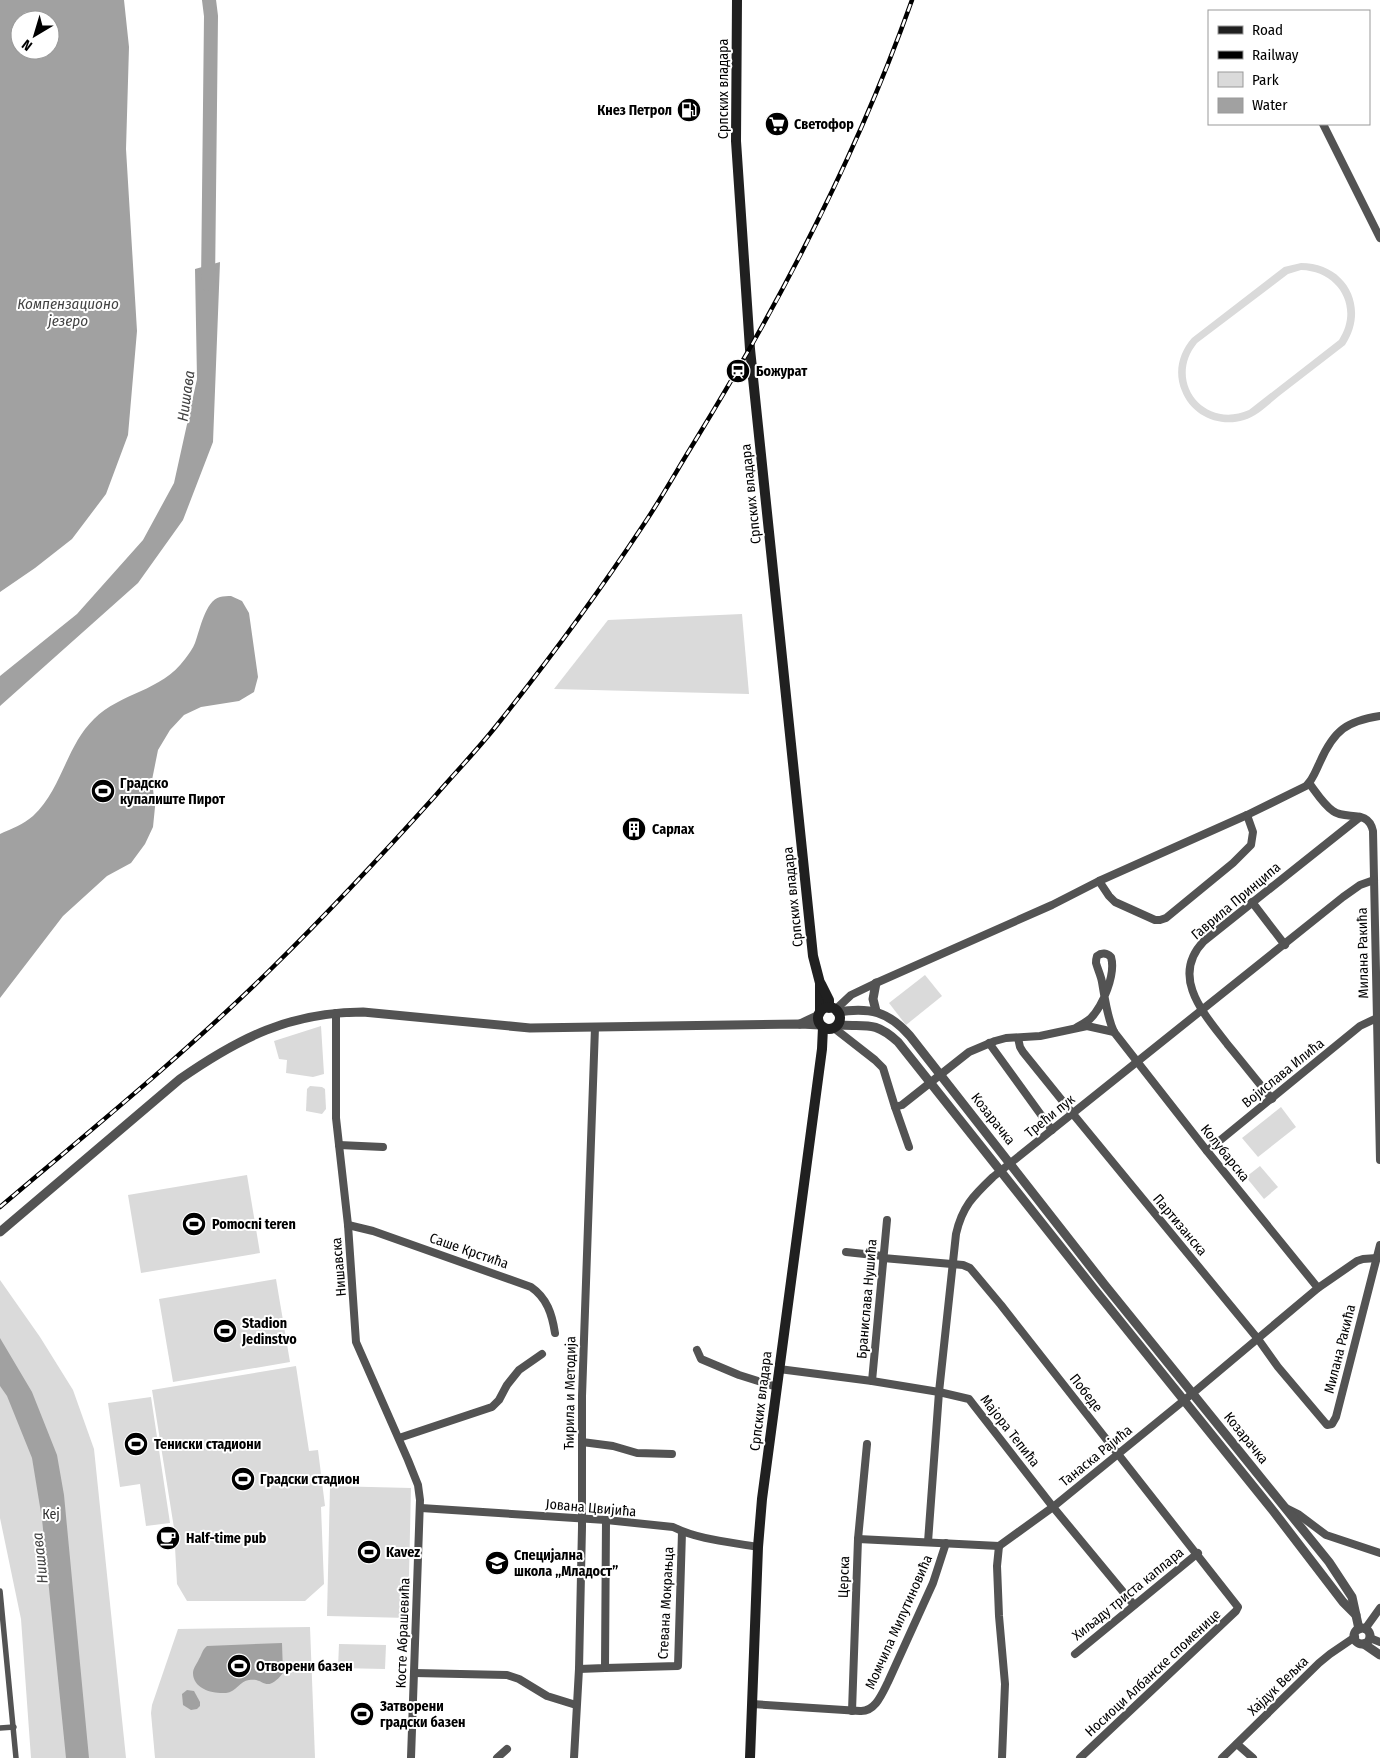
<svg xmlns="http://www.w3.org/2000/svg" width="1380" height="1758" font-family="'Fira Sans Condensed',sans-serif">
<rect width="100%" height="100%" fill="#fff"/>
<!-- green -->
<g fill="#dadada" fill-rule="evenodd">
<path d="M 1301,263 C 1346,263 1370,307 1345,345 C 1323,362 1301,379 1279,396 C 1268,405 1257,416 1244,420 C 1219,428 1191,415 1182,391 C 1174,372 1179,353 1192,338 L 1284,267 ZM 1301,270 C 1339,271 1360,308 1339,340 L 1249,410 C 1204,430 1166,381 1197,343 L 1288,274 Z"/>
<polygon points="742,614 749,694 554,689 608,620"/>
<polygon points="925,975 942,996 906,1025 889,1003"/>
<polygon points="321,1026 324,1074 313,1077 286,1073 287,1060 279,1059 274,1041"/>
<polygon points="310,1086 322,1087 325,1089 326,1109 322,1114 306,1111 307,1089"/>
<polygon points="1281,1107 1296,1127 1258,1157 1242,1138"/>
<polygon points="1260,1166 1278,1187 1264,1199 1246,1177"/>
<polygon points="247,1175 260,1253 141,1273 128,1195"/>
<polygon points="276,1279 290,1362 173,1382 159,1299"/>
<polygon points="0,1280 40,1337 73,1390 94,1449 126,1758 31,1758 21,1619 0,1518"/>
<polygon points="296,1366 309,1451 318,1450 325,1506 321,1507 324,1584 305,1601 187,1601 177,1584 174,1528 152,1390"/>
<polygon points="151,1397 170,1523 146,1526 140,1484 120,1487 108,1403"/>
<polygon points="330,1486 411,1488 408,1618 327,1616"/>
<polygon points="310,1627 315,1758 155,1758 151,1713 152,1705 178,1629"/>
<polygon points="339,1644 386,1645 385,1669 338,1668"/>
</g>
<!-- water -->
<g fill="#a1a1a1" fill-rule="evenodd">
<path d="M 0,0 L 124,0 L 129,47 L 126,149 L 137,331 L 128,435 L 106,494 L 72,539 L 35,568 L 0,592 ZM 20,20 L 50,20 L 50,50 L 20,50 Z"/>
<polygon points="220,262 213,442 183,520 138,583 0,706 0,676 77,614 143,540 174,483 197,379 195,269"/>
<path d="M 231,596 L 242,601 L 249,613 L 258,677 L 254,692 L 239,701 L 201,707 L 184,715 L 170,730 L 158,750 L 152,780 L 155,807 L 153,827 L 145,844 L 131,863 L 107,876 L 63,916 L 0,998 L 0,834 C 11,829 24,824 33,816 C 62,789 66,746 94,719 C 121,692 161,692 185,659 C 189,654 193,648 195,643 C 200,630 205,601 220,597 C 223,596 228,596 231,596 Z"/>
<polygon points="0,1338 32,1392 57,1455 64,1495 89,1758 66,1758 42,1519 32,1458 7,1396 0,1386"/>
<path d="M 282,1643 L 283,1673 C 265,1695 265,1677 249,1680 C 240,1681 236,1692 226,1693 C 213,1694 193,1689 193,1673 C 193,1668 197,1664 199,1659 C 202,1654 202,1650 207,1646 Z"/>
<polygon points="187,1690 194,1691 200,1702 200,1706 197,1709 191,1710 183,1705 182,1694"/>
</g>
<g fill="none" stroke-linecap="round" stroke-linejoin="round">
<!-- river -->
<polyline stroke="#a1a1a1" stroke-width="14" points="208,284 211,16 209,0"/>
<!-- pedestrian -->
<g stroke="#535353" stroke-width="5.5">
<polyline points="0,1591 16,1758"/>
<polyline points="0,1728 14,1727"/>
</g>
<!-- minor -->
<g stroke="#535353" stroke-width="8">
<polyline points="1323,124 1380,238"/>
<path d="M 1309,783 C 1316,792 1323,804 1333,811 C 1346,821 1368,808 1373,831 L 1380,1160"/>
<polyline points="1099,881 1109,896 1115,902 1155,920 1160,920 1166,918 1233,863 1251,845 1253,832 1247,815"/>
<polyline points="1252,902 1285,945"/>
<path d="M 835,1010 L 851,995 L 876,983 L 1052,905 L 1099,881 L 1247,815 L 1306,786 C 1313,780 1316,770 1320,762 C 1334,730 1347,721 1380,716"/>
<polyline points="336,1013 336,1118 348,1225 356,1342 408,1460 418,1485 420,1500 411,1758"/>
<path d="M 1077,1027 C 1081,1025 1086,1022 1090,1019 C 1103,1006 1116,974 1111,957 C 1107,953 1102,952 1097,956 C 1096,959 1096,959 1096,963 C 1098,970 1101,976 1102,982 C 1105,999 1107,1017 1114,1032 L 1207,1151 L 1318,1288"/>
<polyline points="834,1028 875,1060 883,1068 895,1107 909,1147"/>
<polyline points="1018,1038 1020,1047 1023,1052 1073,1114 1258,1339 1278,1367 1327,1425 1332,1424 1336,1417 1380,1245"/>
<polyline points="989,1043 1052,1130"/>
<path d="M 1272,1099 C 1257,1081 1243,1063 1228,1045 C 1205,1015 1169,977 1204,941 L 1360,817"/>
<polyline points="895,1107 902,1105 969,1052 995,1041 1006,1038 1040,1036 1087,1026 1114,1032"/>
<polyline points="339,1145 383,1147"/>
<polyline points="1207,1151 1360,1026 1377,1018"/>
<path d="M 348,1225 L 373,1231 L 531,1287 C 547,1298 552,1314 555,1333"/>
<polyline points="846,1252 883,1256"/>
<polyline points="883,1258 963,1265 970,1268 1001,1305 1238,1607 1236,1611 1080,1758"/>
<polyline points="697,1350 701,1359 739,1375 777,1387"/>
<polyline points="779,1369 872,1381 939,1392 969,1399 1053,1507 1134,1605"/>
<polyline points="872,1381 887,1220"/>
<polyline points="399,1438 492,1407 499,1400 507,1385 519,1370 542,1354"/>
<polyline points="582,1442 613,1446 637,1453 672,1454"/>
<path d="M 421,1508 L 606,1520 L 673,1527 C 699,1540 730,1542 758,1547"/>
<polyline points="1286,1508 1298,1514 1326,1535 1380,1553"/>
<polyline points="858,1539 999,1546"/>
<path d="M 928,1542 L 939,1392 L 956,1234 C 962,1207 973,1196 993,1177 L 1343,897 L 1360,885 L 1374,880"/>
<polyline points="999,1546 1053,1507 1193,1393 1318,1288 1357,1261 1363,1259 1377,1258"/>
<polyline points="999,1546 997,1566 999,1616 1005,1684 1002,1758"/>
<polyline points="1365,1629 1380,1608"/>
<polyline points="1370,1638 1380,1642"/>
<polyline points="1075,1654 1198,1553"/>
<polyline points="605,1668 678,1666 682,1532"/>
<polyline points="579,1669 605,1668 606,1520"/>
<polyline points="414,1673 507,1675 519,1679 547,1696 576,1705"/>
<path d="M 752,1704 L 860,1711 C 875,1712 882,1694 888,1682 L 933,1583 L 946,1543"/>
<polyline points="852,1711 858,1539 867,1444"/>
<polyline points="1237,1744 1253,1758"/>
<polyline points="497,1758 507,1749"/>
<polyline points="574,1758 579,1669 582,1527 582,1396 595,1027"/>
<polyline points="1222,1758 1319,1663 1330,1654 1355,1637"/>
</g>
<!-- tertiary -->
<g stroke="#535353" stroke-width="9">
<polyline points="876,983 873,999 876,1011"/>
<path d="M 837,1012 C 870,1007 888,1011 910,1036 L 1104,1284 L 1329,1562 L 1352,1597 L 1359,1629"/>
<polyline points="800,1024 819,1015"/>
<path d="M 838,1025 C 866,1027 874,1020 898,1042 L 1095,1290 L 1274,1512 L 1343,1602 L 1356,1615"/>
<path d="M 0,1232 L 180,1079 C 239,1038 290,1012 363,1012 L 530,1028 L 800,1024 L 821,1025"/>
<circle cx="1362" cy="1636" r="8"/>
<polyline points="1364,1644 1380,1655"/>
</g>
<!-- secondary -->
<g stroke="#202020" stroke-width="10">
<polyline points="737,0 736,141 750,349 813,956 820,983 820,1012"/>
<polyline points="821,984 829,1000 829,1008"/>
<circle cx="829" cy="1018" r="11"/>
<polyline points="750,1758 758,1547 762,1499 822,1049 823,1027"/>
</g>
<!-- rail casing -->
<g stroke="#000" stroke-width="4.5">
<path id="rail" d="M 0,1207 C 92,1129 186,1053 272,968 C 329,912 383,854 436,795 C 456,772 478,749 497,725 C 548,661 597,595 642,527 C 661,499 677,470 695,441 C 781,301 857,155 912,0"/>
</g>
<!-- rail -->
<use href="#rail" stroke="#fff" stroke-width="2.5" stroke-dasharray="8" stroke-linecap="butt"/>
</g>
<!-- icons -->
<defs>
<g id="fuel-disc" transform="scale(1.25)"><circle r="9.5" fill="#000" stroke="#fff"/><path d="M-5.5-6h7V0h2V4h1.3V-2.5L3-4.5l.8-.8L6-3V5H2.5V1h-1V6h-7ZM-4.2-4.7v3.2H.2V-4.7Z" fill="#fff"/></g>
<g id="supermarket-disc" transform="scale(1.25)"><circle r="9.5" fill="#000" stroke="#fff"/><path d="M-6-5.5h2.5l.6 2H6L4.5 2H-2.5L-4.4-4H-6ZM-1.5 3.2a1.3 1.3 0 1 0 .1 0ZM3 3.2a1.3 1.3 0 1 0 .1 0Z" fill="#fff"/></g>
<g id="station-disc" transform="scale(1.25)"><circle r="9.5" fill="#000" stroke="#fff"/><path d="M-3-6H3Q5-6 5-4V2Q5 4 3 4L4.5 6H3L1.5 4h-3L-3 6H-4.5L-3 4Q-5 4-5 2V-4Q-5-6-3-6ZM-3.5-4v3h7v-3ZM-3.5 1v1.5H-2V1ZM2 1v1.5H3.5V1Z" fill="#fff"/></g>
<g id="stadium-disc" transform="scale(1.25)"><circle r="9.5" fill="#000" stroke="#fff"/><path d="M0-5a6.5 5 0 1 0 0 10a6.5 5 0 1 0 0-10ZM-3.5-1.8h7v3.6h-7Z" fill="#fff"/></g>
<g id="building-disc" transform="scale(1.25)"><circle r="9.5" fill="#000" stroke="#fff"/><path d="M-4-6H4V6H1V3H-1V6H-4ZM-2.5-4.3h1.7v1.8h-1.7ZM.8-4.3h1.7v1.8H.8ZM-2.5-1h1.7V.8h-1.7ZM.8-1h1.7V.8H.8Z" fill="#fff"/></g>
<g id="cafe-disc" transform="scale(1.25)"><circle r="9.5" fill="#000" stroke="#fff"/><path d="M-5.5-4.5H6V0H3Q3 3.5 0 3.5H-2.5Q-5.5 3.5-5.5 0ZM3-3.2v2h1.7v-2ZM-6 4.5H4V6H-6Z" fill="#fff"/></g>
<g id="school-disc" transform="scale(1.25)"><circle r="9.5" fill="#000" stroke="#fff"/><path d="M0-5L7-2L0 1L-7-2ZM-4 1L0 2.5L4 1V4Q0 6-4 4Z" fill="#fff"/></g>
</defs>
<g fill-rule="evenodd">
<use href="#fuel-disc" x="689" y="110"/>
<use href="#supermarket-disc" x="777" y="124"/>
<use href="#station-disc" x="738" y="371"/>
<use href="#stadium-disc" x="103" y="791"/>
<use href="#building-disc" x="634" y="829"/>
<use href="#stadium-disc" x="194" y="1224"/>
<use href="#stadium-disc" x="225" y="1331"/>
<use href="#stadium-disc" x="136" y="1444"/>
<use href="#stadium-disc" x="243" y="1479"/>
<use href="#cafe-disc" x="168" y="1538"/>
<use href="#stadium-disc" x="369" y="1552"/>
<use href="#school-disc" x="497" y="1563"/>
<use href="#stadium-disc" x="239" y="1666"/>
<use href="#stadium-disc" x="362" y="1714"/>
</g>
<g text-anchor="middle" dominant-baseline="central" stroke-width="4" stroke-linejoin="round" paint-order="stroke">
<!-- street labels -->
<g font-size="14" fill="#000" stroke="#fff">
<text transform="translate(723 89) rotate(-90)">Српских владара</text>
<text transform="translate(751 494) rotate(-96)">Српских владара</text>
<text transform="translate(793 897) rotate(-96)">Српских владара</text>
<text transform="translate(1236 901) rotate(-40)">Гаврила Принципа</text>
<text transform="translate(1363 953) rotate(-91)">Милана Ракића</text>
<text transform="translate(1283 1073) rotate(-39)">Војислава Илића</text>
<text transform="translate(1050 1116) rotate(-39)">Трећи пук</text>
<text transform="translate(993 1119) rotate(52)">Козарачка</text>
<text transform="translate(1225 1153) rotate(51)">Колубарска</text>
<text transform="translate(1180 1225) rotate(50)">Партизанска</text>
<text transform="translate(469 1251) rotate(19)">Саше Крстића</text>
<text transform="translate(339 1267) rotate(-95)">Нишавска</text>
<text transform="translate(867 1299) rotate(-85)">Бранислава Нушића</text>
<text transform="translate(1340 1349) rotate(-76)">Милана Ракића</text>
<text transform="translate(570 1393) rotate(-89)">Ћирила и Методија</text>
<text transform="translate(1086 1393) rotate(52)">Победе</text>
<text transform="translate(761 1401) rotate(-83)">Српских владара</text>
<text transform="translate(1010 1431) rotate(52)">Мајора Тепића</text>
<text transform="translate(1246 1438) rotate(51)">Козарачка</text>
<text transform="translate(1096 1456) rotate(-39)">Танаска Рајића</text>
<text transform="translate(591 1508) rotate(5)">Јована Цвијића</text>
<text transform="translate(844 1577) rotate(-88)">Церска</text>
<text transform="translate(1128 1594) rotate(-39)">Хиљаду триста каплара</text>
<text transform="translate(666 1603) rotate(-87)">Стевана Мокрањца</text>
<text transform="translate(899 1622) rotate(-66)">Момчила Милутиновића</text>
<text transform="translate(403 1633) rotate(-88)">Косте Абрашевића</text>
<text transform="translate(1153 1673) rotate(-43)">Носиоци Албанске споменице</text>
<text transform="translate(1278 1686) rotate(-44)">Хајдук Вељка</text>
</g>
<!-- poi labels -->
<g font-size="14" font-weight="bold" fill="#000" stroke="#fff" text-anchor="start">
<text x="672" y="110" text-anchor="end">Кнез Петрол</text>
<text x="794" y="124">Светофор</text>
<text x="756" y="371">Божурат</text>
<text x="120" y="783">Градско<tspan x="120" dy="16">купалиште Пирот</tspan></text>
<text x="652" y="829">Сарлах</text>
<text x="212" y="1224">Pomocni teren</text>
<text x="242" y="1323">Stadion<tspan x="242" dy="16">Jedinstvo</tspan></text>
<text x="154" y="1444">Тениски стадиони</text>
<text x="260" y="1479">Градски стадион</text>
<text x="186" y="1538">Half-time pub</text>
<text x="386" y="1552">Kavez</text>
<text x="514" y="1555">Специјална<tspan x="514" dy="16">школа „Младост”</tspan></text>
<text x="256" y="1666">Отворени базен</text>
<text x="380" y="1706">Затворени<tspan x="380" dy="16">градски базен</tspan></text>
</g>
<!-- park labels -->
<g font-size="14" fill="#313131" stroke="#fff">
<text x="51" y="1514">Кеј</text>
</g>
<!-- water labels -->
<g font-size="15" font-style="italic" fill="#424242" stroke="#fff">
<text x="68" y="304">Компензационо<tspan x="68" dy="17">језеро</tspan></text>
<text transform="translate(186 396) rotate(-82)">Нишава</text>
<text transform="translate(40 1558) rotate(-96)">Нишава</text>
</g>
</g>
<!-- legend -->
<rect x="1208" y="10" width="162" height="115" fill="#ffffff" stroke="#999999"/>
<rect x="1218" y="26" width="25" height="8" fill="#202020" stroke="#999999"/>
<text x="1252" y="35" font-size="15" fill="#000000">Road</text>
<rect x="1218" y="51" width="25" height="8" fill="#000000" stroke="#999999"/>
<text x="1252" y="60" font-size="15" fill="#000000">Railway</text>
<rect x="1218" y="72" width="25" height="15" fill="#dadada" stroke="#999999"/>
<text x="1252" y="85" font-size="15" fill="#000000">Park</text>
<rect x="1218" y="98" width="25" height="15" fill="#a1a1a1" stroke="#999999"/>
<text x="1252" y="110" font-size="15" fill="#000000">Water</text>
<!-- north arrow -->
<g transform="translate(35 35) rotate(218)"><circle r="24" fill="#ffffff" stroke="#999999"/>
<path d="M0-4L9 19L0 12L-9 19Z" fill="#000000"/>
<text y="-8" font-size="14" font-weight="bold" text-anchor="middle" fill="#000000">N</text>
</g>
</svg>
